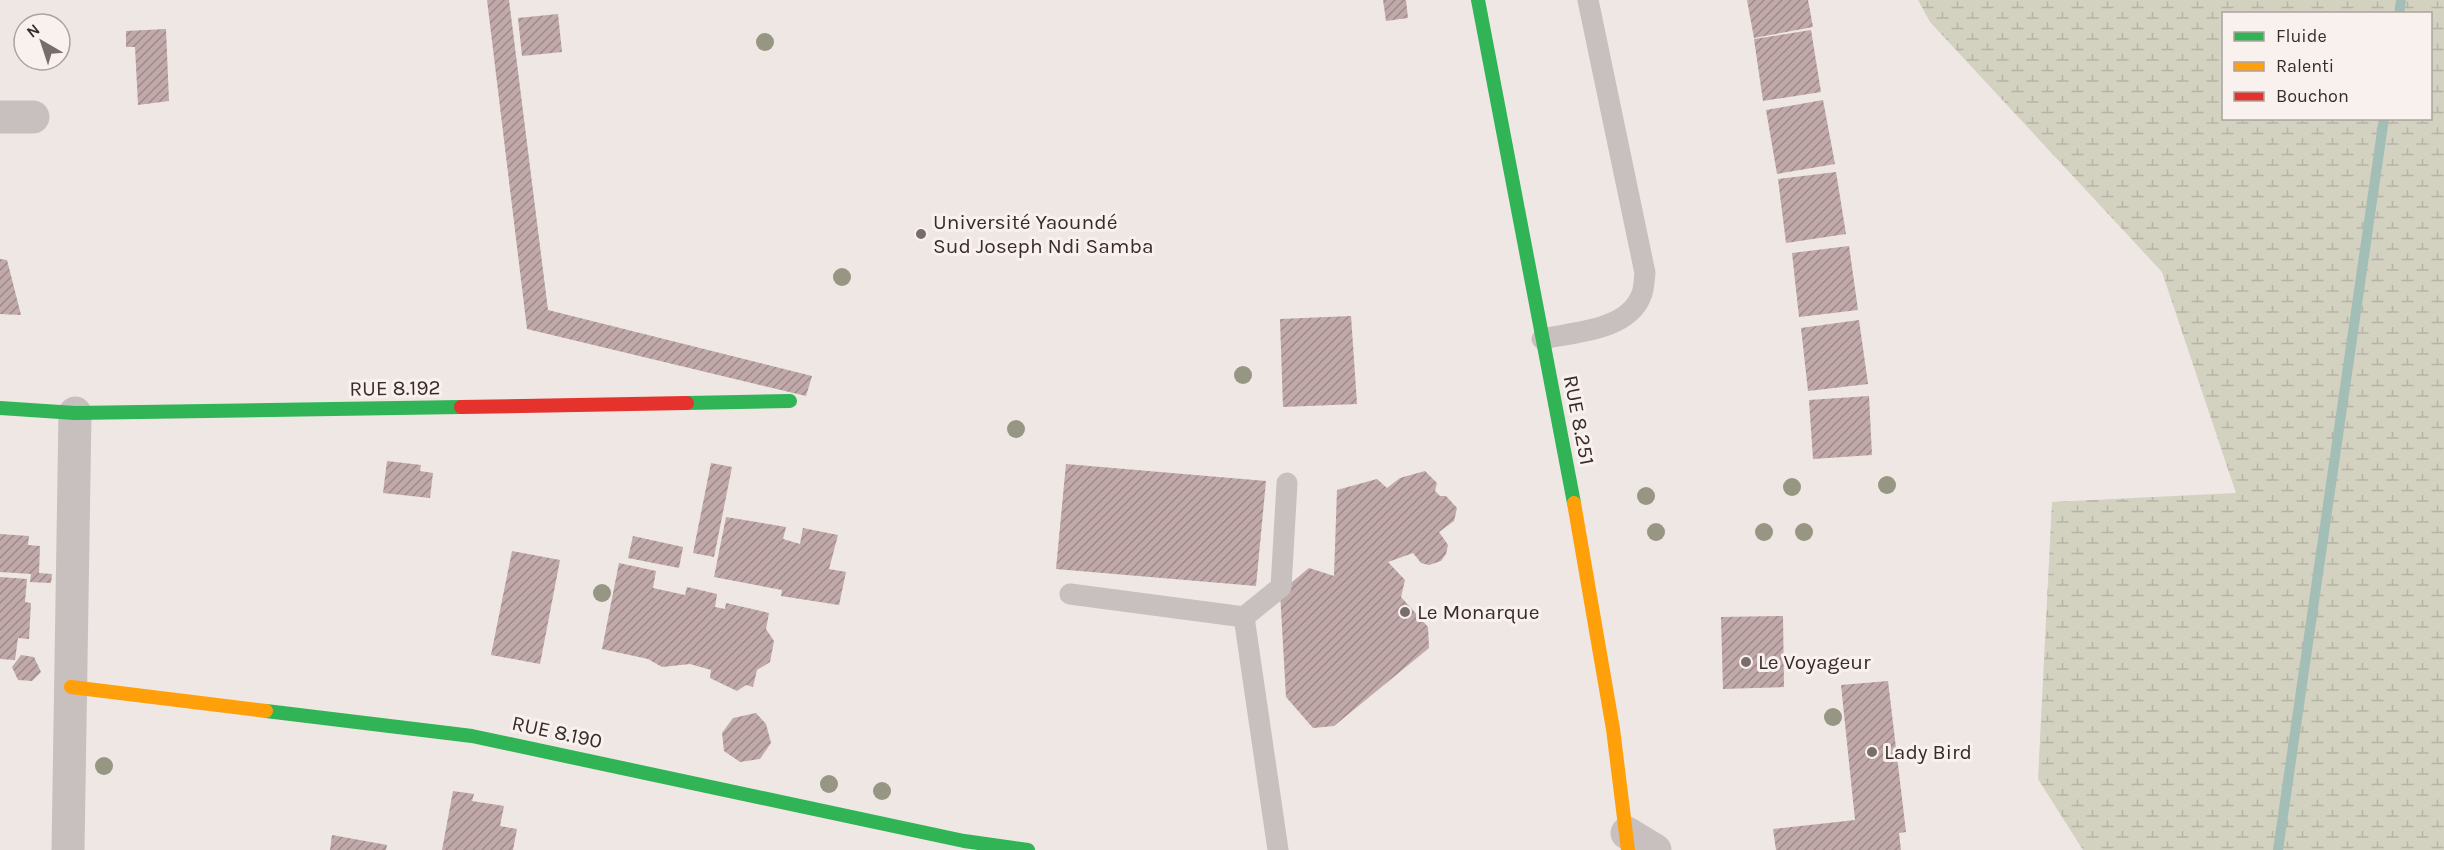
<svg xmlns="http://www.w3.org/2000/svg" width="2444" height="850" font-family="Karla,sans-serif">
<defs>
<pattern id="wetland-marsh" width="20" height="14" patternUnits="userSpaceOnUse" patternTransform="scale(1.5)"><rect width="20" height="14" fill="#d3d1c0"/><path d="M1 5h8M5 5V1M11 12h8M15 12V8" fill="none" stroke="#b6b4a5"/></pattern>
<pattern id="building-hatch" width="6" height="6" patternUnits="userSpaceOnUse" patternTransform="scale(1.5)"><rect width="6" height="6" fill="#c0a9a8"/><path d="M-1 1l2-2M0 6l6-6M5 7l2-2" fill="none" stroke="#9d8a89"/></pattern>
</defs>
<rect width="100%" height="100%" fill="#eee7e4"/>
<!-- wetland -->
<path fill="url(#wetland-marsh)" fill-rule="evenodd" d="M 1918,0 L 2444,0 L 2444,850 L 2083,850 L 2038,779 L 2052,502 L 2236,493 L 2162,272 L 1930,22 ZM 2224,14 L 2430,14 L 2430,118 L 2224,118 Z"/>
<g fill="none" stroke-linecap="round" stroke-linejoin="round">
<!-- stream -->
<g stroke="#a3beb6" stroke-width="10">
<polyline points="2399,14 2401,0"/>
<polyline points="2278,850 2384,118"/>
</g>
</g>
<!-- building -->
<g fill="url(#building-hatch)">
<polygon points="487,0 509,0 548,310 812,376 806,396 527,329"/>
<polygon points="1383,0 1406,0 1408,18 1386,21"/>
<polygon points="1747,0 1808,0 1813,27 1754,38"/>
<polygon points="558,14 562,52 522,56 518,18"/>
<polygon points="166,29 169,101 138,105 135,47 126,47 126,31"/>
<polygon points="1811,30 1821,92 1763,101 1754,39"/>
<polygon points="1823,100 1835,164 1777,174 1766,110"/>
<polygon points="1836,172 1846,234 1786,243 1778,179"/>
<polygon points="1849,246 1858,310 1799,317 1792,253"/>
<polygon points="0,259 7,260 21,315 0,314"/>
<polygon points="1351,316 1357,404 1283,407 1280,319"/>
<polygon points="1859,320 1868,384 1808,391 1801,328"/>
<polygon points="1869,396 1872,455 1813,459 1809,400"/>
<polygon points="387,461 421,465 420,471 433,473 430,498 383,493"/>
<polygon points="711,463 732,467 714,557 693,553"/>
<polygon points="1066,464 1266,481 1256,586 1056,569"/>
<polygon points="1425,471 1437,483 1435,491 1440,496 1446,496 1457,508 1454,521 1439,532 1448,545 1446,554 1441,561 1429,565 1421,563 1413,553 1388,562 1405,580 1401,597 1428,627 1429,648 1334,726 1313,728 1286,697 1280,592 1309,568 1334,576 1337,490 1377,479 1387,488 1400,478"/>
<polygon points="726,517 786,527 783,539 800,544 803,528 838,535 829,569 846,572 839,605 781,596 782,590 714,577"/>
<polygon points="0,534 29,536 28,545 40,546 39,573 52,574 51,583 30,582 31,574 0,572"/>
<polygon points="633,536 683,547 679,568 628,558"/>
<polygon points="512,551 560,560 540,664 491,655"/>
<polygon points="619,563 656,571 653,588 685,595 687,587 717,594 715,607 725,609 726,603 769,613 766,629 774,641 770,662 757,670 753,687 746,685 737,691 710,678 711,670 690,664 662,667 648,659 602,649"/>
<polygon points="0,577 27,579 25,602 31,603 29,639 18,638 15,660 0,659"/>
<polygon points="1783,616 1784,687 1723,689 1721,617"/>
<polygon points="21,655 34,657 41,672 32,681 18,680 12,667"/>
<polygon points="1888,681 1906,832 1899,833 1901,850 1776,850 1773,829 1855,820 1841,685"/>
<polygon points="756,713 766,724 771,743 760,759 740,762 724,751 722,733 733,718"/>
<polygon points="453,791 474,794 472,801 504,806 500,826 517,829 513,850 442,850"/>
<polygon points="332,835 387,845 386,850 330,850"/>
</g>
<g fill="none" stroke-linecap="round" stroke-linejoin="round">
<!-- lane -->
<g stroke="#c7c0be" stroke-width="21">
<path d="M 1542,339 C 1573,332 1627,331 1641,296 C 1644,290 1644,281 1645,273 L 1588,0"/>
<polyline points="1070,594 1244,617 1281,587 1287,483"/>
<polyline points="1244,617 1278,850"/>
</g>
<!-- street -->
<g stroke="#c7c0be" stroke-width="33">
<polyline points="0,117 33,117"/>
<polyline points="1627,833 1655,850"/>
<polyline points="68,850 75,413"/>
</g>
<!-- fast -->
<g stroke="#30b455" stroke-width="14">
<polyline points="1478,0 1574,503"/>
<polyline points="687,403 790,401"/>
<polyline points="0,408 75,413 461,407"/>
<polyline points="266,711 472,736 964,841 1028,850"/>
</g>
<!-- slow -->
<g stroke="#ff9f0a" stroke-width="14">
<polyline points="1574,503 1613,729 1628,850"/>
<polyline points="71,687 266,711"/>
</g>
<!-- jam -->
<polyline stroke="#e5322d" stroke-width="14" points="461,407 687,403"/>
</g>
<!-- trees -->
<g fill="#979682">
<circle cx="765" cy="42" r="9"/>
<circle cx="842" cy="277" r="9"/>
<circle cx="1243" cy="375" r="9"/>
<circle cx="1016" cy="429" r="9"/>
<circle cx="1887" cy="485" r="9"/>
<circle cx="1792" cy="487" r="9"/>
<circle cx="1646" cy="496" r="9"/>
<circle cx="1656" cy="532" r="9"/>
<circle cx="1764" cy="532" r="9"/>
<circle cx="1804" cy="532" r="9"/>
<circle cx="602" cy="593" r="9"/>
<circle cx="1833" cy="717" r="9"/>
<circle cx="104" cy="766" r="9"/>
<circle cx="829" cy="784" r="9"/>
<circle cx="882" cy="791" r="9"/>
</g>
<!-- markers -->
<g fill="#786d6c" stroke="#f9f1ed" stroke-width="2">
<circle cx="921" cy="234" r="6"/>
<circle cx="1405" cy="612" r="6"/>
<circle cx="1746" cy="662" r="6"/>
<circle cx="1872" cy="752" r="6"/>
</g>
<g text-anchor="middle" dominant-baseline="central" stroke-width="6" stroke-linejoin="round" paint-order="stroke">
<!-- poi labels -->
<g font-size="21" fill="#382c2b" stroke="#f9f1ed" text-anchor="start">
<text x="933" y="222">Université Yaoundé<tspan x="933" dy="24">Sud Joseph Ndi Samba</tspan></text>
<text x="1417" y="612">Le Monarque</text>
<text x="1758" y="662">Le Voyageur</text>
<text x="1884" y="752">Lady Bird</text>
</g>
<!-- street labels -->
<g font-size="21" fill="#382c2b" stroke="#f9f1ed">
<text transform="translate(395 388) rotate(-1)">RUE 8.192</text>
<text transform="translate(1579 420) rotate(79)">RUE 8.251</text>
<text transform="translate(557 732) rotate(12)">RUE 8.190</text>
</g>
</g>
<!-- legend -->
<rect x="2222" y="12" width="210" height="108" fill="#f9f1ed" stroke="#aca29f" stroke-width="1.5"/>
<rect x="2234" y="32" width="30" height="9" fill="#30b455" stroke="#aca29f" stroke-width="1.5"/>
<text x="2276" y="42" font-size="18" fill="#382c2b">Fluide</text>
<rect x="2234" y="62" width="30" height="9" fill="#ff9f0a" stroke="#aca29f" stroke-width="1.5"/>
<text x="2276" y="72" font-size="18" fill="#382c2b">Ralenti</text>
<rect x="2234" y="92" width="30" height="9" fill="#e5322d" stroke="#aca29f" stroke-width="1.5"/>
<text x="2276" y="102" font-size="18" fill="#382c2b">Bouchon</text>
<!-- north arrow -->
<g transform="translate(42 42) rotate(321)"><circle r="28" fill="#f9f1ed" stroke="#aca29f" stroke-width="1.5"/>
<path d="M0-4.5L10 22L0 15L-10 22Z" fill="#786d6c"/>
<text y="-9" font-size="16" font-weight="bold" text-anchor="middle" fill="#382c2b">N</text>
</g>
</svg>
